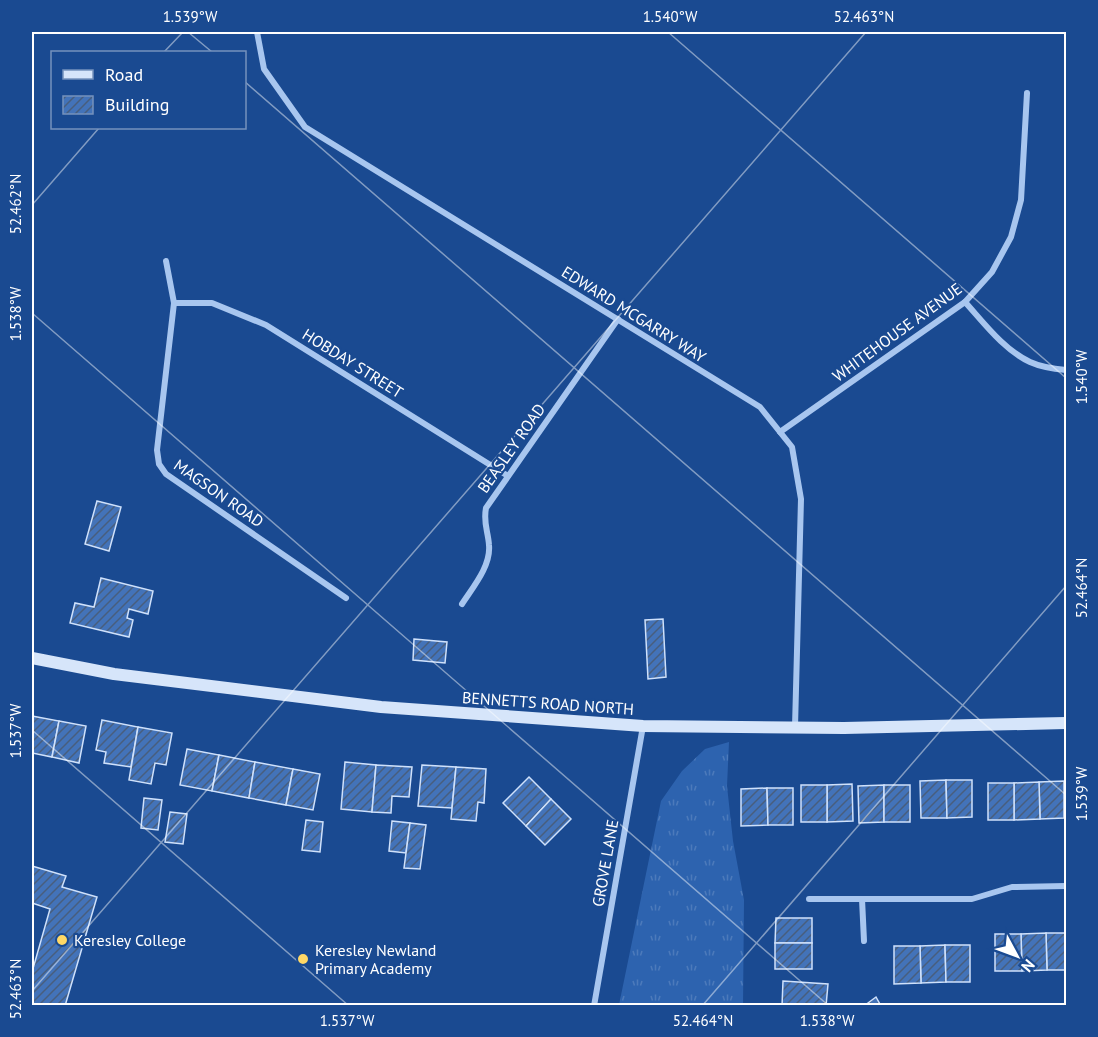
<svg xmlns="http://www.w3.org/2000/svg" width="1098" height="1037" font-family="'PT Sans',sans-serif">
<defs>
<pattern id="grass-tufts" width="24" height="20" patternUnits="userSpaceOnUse" patternTransform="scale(1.5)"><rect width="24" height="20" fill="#2d63af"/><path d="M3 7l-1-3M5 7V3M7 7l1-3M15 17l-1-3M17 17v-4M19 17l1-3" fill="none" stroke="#4c7abb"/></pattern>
<pattern id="building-hatch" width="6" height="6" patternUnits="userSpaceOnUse" patternTransform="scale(1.5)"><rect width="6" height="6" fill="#4373b9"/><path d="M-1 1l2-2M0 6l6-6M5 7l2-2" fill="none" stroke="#485e7d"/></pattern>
</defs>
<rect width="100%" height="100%" fill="#1a4a91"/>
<!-- grass -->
<polygon fill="url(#grass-tufts)" points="729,742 727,786 733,841 744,900 743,1005 619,1005 661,801 682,771 705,749"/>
<!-- building -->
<g fill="url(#building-hatch)" stroke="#cfe1fb" stroke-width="1.5">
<polygon points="97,501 121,507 109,551 85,544"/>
<polygon points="101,578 153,591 148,614 129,609 127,618 133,620 129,637 70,623 75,603 94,607"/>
<polygon points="663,619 666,677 648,679 645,620"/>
<polygon points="414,639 447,642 445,663 413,660"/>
<polygon points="32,716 59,721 52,757 32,753"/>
<polygon points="102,720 138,727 131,767 104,763 106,752 96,750"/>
<polygon points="59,721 86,726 79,763 52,757"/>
<polygon points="138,727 172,733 166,765 155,763 151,784 129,780"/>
<polygon points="187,749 219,755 212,791 180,785"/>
<polygon points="219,755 255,762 249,798 212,791"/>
<polygon points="255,762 293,769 286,805 249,798"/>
<polygon points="345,762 376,765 372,812 341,809"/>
<polygon points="376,765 412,767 409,797 392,796 391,813 372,812"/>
<polygon points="422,765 456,767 452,808 418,806"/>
<polygon points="456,767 486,769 484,803 478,802 476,821 451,819"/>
<polygon points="293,769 320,774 313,810 286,805"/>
<polygon points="529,777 551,799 526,826 503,803"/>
<polygon points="946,780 947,818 921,818 920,781"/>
<polygon points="946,780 972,780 972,817 947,818"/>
<polygon points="1064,781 1064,818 1040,819 1039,782"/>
<polygon points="1039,782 1040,819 1014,820 1014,783"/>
<rect x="988" y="783" width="26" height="37"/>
<polygon points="852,784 853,821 827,822 827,785"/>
<rect x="801" y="785" width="26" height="37"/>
<polygon points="884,785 884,822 859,823 858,786"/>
<rect x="884" y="785" width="26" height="37"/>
<polygon points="767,788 768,825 741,826 741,789"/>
<polygon points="767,788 793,788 793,825 768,825"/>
<polygon points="144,798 162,800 158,830 141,828"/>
<polygon points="551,799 571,819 545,845 526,826"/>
<polygon points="170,812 187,814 183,844 165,842"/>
<polygon points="306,820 323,822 320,852 302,850"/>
<polygon points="392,821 410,823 406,853 389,851"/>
<polygon points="410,823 426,825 420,869 404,868"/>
<polygon points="32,866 66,876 62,887 97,897 65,1006 32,1006 32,972 50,909 32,903"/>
<polygon points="776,918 812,918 812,943 775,943"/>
<polygon points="1046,933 1066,933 1066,970 1047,970"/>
<polygon points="1046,933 1047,970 1022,971 1021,934"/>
<polygon points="995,934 1021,934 1022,971 995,971"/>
<rect x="775" y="943" width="37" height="26"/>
<polygon points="945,945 946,982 921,983 920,946"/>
<polygon points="945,945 970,945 970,982 946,982"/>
<polygon points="894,946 920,946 921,983 894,984"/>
<polygon points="783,981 828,984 826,1006 782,1006"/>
<polygon points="876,997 881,1006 864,1006"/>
</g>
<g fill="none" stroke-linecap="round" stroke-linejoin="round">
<!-- street -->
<g stroke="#a8c6ef" stroke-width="6">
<polyline points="257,32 264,69 305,127 760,407 792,447 801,499 795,727"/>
<polyline points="166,261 174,303 157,450 159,464 166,474 346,598"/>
<path d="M 965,302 C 984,323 1004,350 1030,362 C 1041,367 1055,369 1066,370"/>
<polyline points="174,303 212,303 266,325 508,476"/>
<polyline points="780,432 965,302 992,272 1011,237 1021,200 1027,93"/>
<path d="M 462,604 C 473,587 491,566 489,545 C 488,531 483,523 486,508 L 618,319"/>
<polyline points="809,899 972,899 1012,887 1066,886"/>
<polyline points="862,899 864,941"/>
<polyline points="594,1006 643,726"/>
</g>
<!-- secondary -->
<polyline stroke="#d6e5fa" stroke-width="12" points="32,658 114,674 381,707 643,726 844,728 1066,723"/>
</g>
<!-- ticks -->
<path fill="none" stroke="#fff" stroke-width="1.5" stroke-opacity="0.45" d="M 188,32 L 212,52M 668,32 L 1066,378M 164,52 L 183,32M 244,81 L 1066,795M 32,205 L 99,128M 32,313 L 829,1006M 32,730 L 349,1006M 32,991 L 866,32M 702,1006 L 1066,586"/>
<!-- markers -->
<g fill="#ffd866" stroke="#1a4a91" stroke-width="2">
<circle cx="62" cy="940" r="6"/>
<circle cx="303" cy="959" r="6"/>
</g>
<g text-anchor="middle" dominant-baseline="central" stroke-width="4.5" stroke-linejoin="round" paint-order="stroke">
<!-- street labels -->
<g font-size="16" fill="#fff" stroke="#1a4a91">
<text transform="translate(634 314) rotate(32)">EDWARD MCGARRY WAY</text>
<text transform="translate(897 332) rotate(-36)">WHITEHOUSE AVENUE</text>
<text transform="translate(353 363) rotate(32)">HOBDAY STREET</text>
<text transform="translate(511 448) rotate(-55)">BEASLEY ROAD</text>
<text transform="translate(219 493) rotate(35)">MAGSON ROAD</text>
<text transform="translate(548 703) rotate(4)">BENNETTS ROAD NORTH</text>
<text transform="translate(605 863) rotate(-80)">GROVE LANE</text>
</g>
<!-- poi labels -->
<g font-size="16" fill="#fff" stroke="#1a4a91" text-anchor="start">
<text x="74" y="940">Keresley College</text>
<text x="315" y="950">Keresley Newland<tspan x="315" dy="18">Primary Academy</tspan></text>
</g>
</g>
<!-- border -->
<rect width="1098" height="1037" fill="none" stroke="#1a4a91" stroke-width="66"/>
<!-- legend -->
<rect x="51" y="51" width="195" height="78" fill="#1a4a91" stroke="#7692bd" stroke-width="1.5"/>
<rect x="63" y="70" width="30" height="9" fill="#d6e5fa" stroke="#7692bd" stroke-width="1.5"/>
<text x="105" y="81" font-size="18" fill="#ffffff">Road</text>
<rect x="63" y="96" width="30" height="18" fill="url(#building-hatch)" stroke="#7692bd" stroke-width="1.5"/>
<text x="105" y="111" font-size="18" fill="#ffffff">Building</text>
<!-- north arrow -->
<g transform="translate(1017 956) rotate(131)" stroke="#1a4a91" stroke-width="4.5" paint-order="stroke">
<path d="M0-4.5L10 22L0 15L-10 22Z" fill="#ffffff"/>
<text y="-9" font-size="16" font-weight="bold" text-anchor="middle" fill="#ffffff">N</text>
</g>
<rect x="33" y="33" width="1032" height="971" fill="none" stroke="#fff" stroke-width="2"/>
<g font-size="15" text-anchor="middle" fill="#fff">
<text x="190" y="22">1.539°W</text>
<text x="670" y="22">1.540°W</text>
<text x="864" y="22">52.463°N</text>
<text transform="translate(16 204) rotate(-90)" y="5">52.462°N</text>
<text transform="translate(16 314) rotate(-90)" y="5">1.538°W</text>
<text transform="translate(1082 377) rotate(-90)" y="5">1.540°W</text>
<text transform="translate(1082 588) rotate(-90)" y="5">52.464°N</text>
<text transform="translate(16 731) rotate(-90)" y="5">1.537°W</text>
<text transform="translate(1082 794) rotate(-90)" y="5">1.539°W</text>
<text transform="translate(16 989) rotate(-90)" y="5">52.463°N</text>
<text x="347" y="1026">1.537°W</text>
<text x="703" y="1026">52.464°N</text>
<text x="827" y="1026">1.538°W</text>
</g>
</svg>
